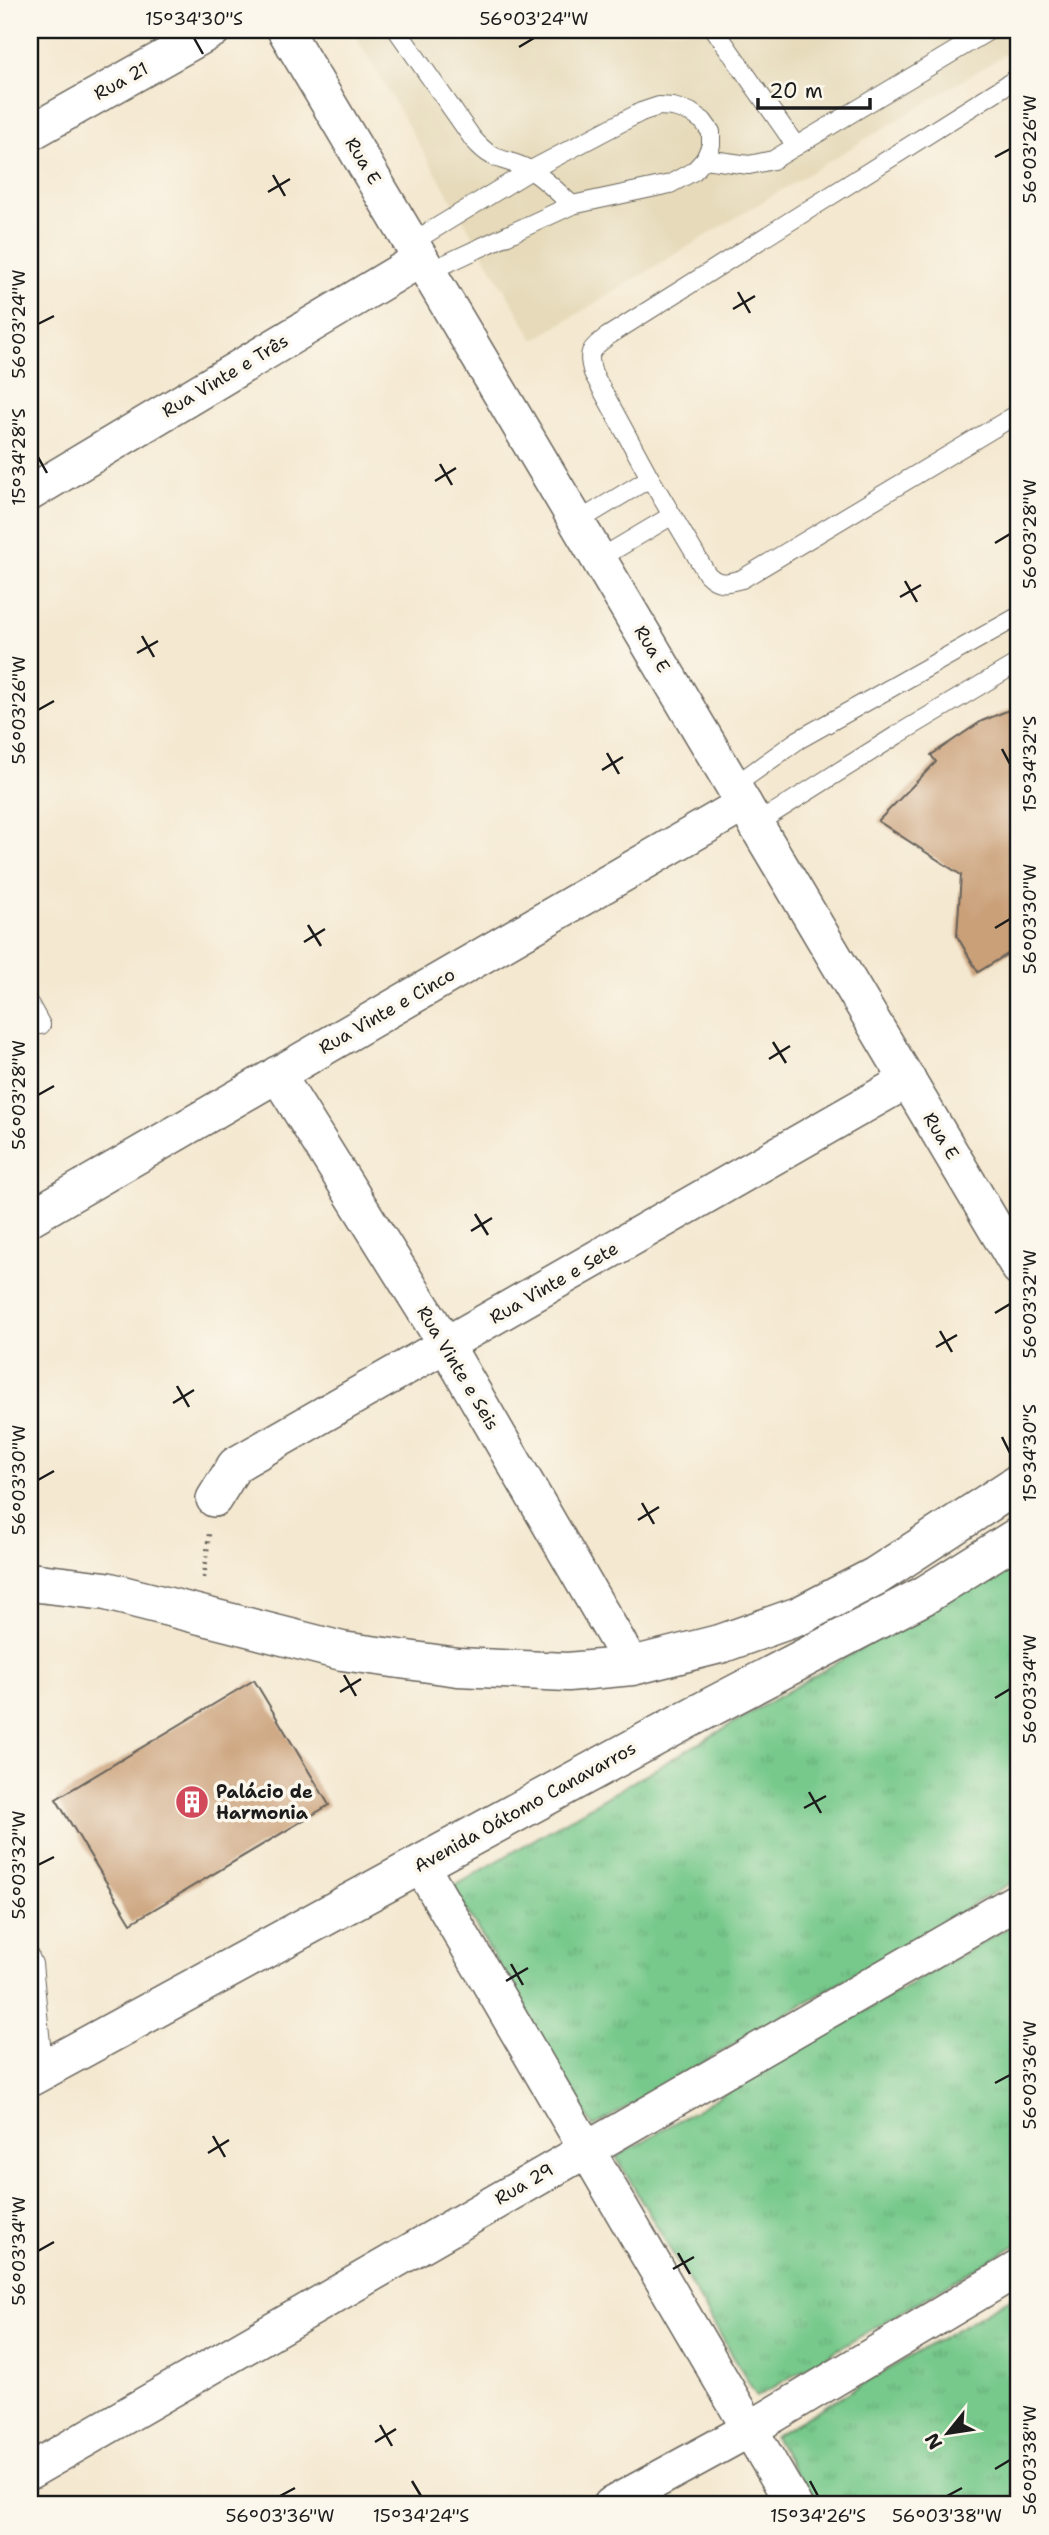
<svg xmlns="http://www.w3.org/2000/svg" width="1049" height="2535" font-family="'Shantell Sans',sans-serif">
<defs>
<pattern id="grass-tufts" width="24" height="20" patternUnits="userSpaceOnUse" patternTransform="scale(1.75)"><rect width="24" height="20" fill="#77c98b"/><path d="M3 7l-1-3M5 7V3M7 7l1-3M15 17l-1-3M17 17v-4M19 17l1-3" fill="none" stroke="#66ac77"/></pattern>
</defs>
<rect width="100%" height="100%" fill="#fbf7ec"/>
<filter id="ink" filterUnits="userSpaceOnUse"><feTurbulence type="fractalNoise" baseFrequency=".0143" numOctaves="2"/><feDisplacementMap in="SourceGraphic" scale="14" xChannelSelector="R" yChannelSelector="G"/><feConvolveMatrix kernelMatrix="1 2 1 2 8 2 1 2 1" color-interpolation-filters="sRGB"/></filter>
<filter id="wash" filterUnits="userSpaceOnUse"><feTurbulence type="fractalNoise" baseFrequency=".00686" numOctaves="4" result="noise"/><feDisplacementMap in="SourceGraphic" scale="28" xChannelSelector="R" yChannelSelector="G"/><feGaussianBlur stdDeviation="1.57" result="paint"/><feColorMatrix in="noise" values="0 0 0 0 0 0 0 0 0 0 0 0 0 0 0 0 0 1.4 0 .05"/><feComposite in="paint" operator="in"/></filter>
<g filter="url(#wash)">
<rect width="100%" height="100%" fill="#f4e8d0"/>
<!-- built -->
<polygon fill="#e6daba" points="352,30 1019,30 1019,46 534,340"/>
<!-- grass -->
<g fill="url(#grass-tufts)" stroke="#4a7254" stroke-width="2">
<polygon points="1019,1556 1019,1878 593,2127 453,1887"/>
<polygon points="1019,1921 1019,2243 757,2397 616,2157"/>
<polygon points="1019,2293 1019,2505 815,2505 774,2436"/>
</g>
<g id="blocks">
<!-- building -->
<g fill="#caa079">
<polygon points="1019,706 1019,947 978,972 957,936 961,875 878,821 936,762 931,755 982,721"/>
<polygon points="254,1680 329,1805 131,1923 56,1799"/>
</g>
</g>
</g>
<g filter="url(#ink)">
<use href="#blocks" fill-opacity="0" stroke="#68635b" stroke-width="2"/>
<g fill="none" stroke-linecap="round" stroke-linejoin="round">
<!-- lane casing -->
<g stroke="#68635b" stroke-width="20">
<g id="lane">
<path d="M 397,30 L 473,139 C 496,165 503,156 530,170 C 545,178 559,194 572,205"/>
<polyline points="715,30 796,146"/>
<path d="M 1019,77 L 608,336 C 591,349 586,351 593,373 L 650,478 L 707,574 C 719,586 726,583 742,579 L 1019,413"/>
<polyline points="705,159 749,165 773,160 990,30"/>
<polyline points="411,243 531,170 641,112 659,106 673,107 690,112 703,121 711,132 711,145 705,159 694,171 670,184 572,205 428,272"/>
<polyline points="577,522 650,478"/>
<polyline points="599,559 671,516"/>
<polyline points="734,786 798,740 1019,616"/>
<polyline points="756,824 897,735 1019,662"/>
<polyline points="30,1005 41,1025"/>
<polyline points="30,1957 33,1964 43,2064 45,2069"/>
</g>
</g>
<!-- street casing -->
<g stroke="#68635b" stroke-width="38">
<g id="street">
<polyline points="285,30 1019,1268"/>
<polyline points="30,133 213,30"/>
<polyline points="30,493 421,259"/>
<polyline points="277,1074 446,1345 632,1666"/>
<polyline points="30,1218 744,804"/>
<polyline points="214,1499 235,1465 908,1080"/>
<polyline points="420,1864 794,2505"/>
<polyline points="30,2471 1019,1900"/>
<polyline points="611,2505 750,2429 1019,2268"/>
</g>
</g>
<!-- secondary casing -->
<g stroke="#68635b" stroke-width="41">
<g id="secondary">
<polyline points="30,1582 106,1591 342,1651 458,1667 568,1672 632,1666 723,1643 799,1616 876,1576 1019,1483"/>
<polyline points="30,2077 686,1720 925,1595 1019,1536"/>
</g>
</g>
<!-- path -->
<polyline stroke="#68635b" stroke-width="4.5" stroke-dasharray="2 5" stroke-linecap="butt" points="204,1578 209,1534"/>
<!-- lane -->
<use href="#lane" stroke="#fff" stroke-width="18"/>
<!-- street -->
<use href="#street" stroke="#fff" stroke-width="35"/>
<!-- secondary -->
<use href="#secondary" stroke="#fff" stroke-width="38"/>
</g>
</g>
<!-- ticks -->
<path fill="none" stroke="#1c1c1c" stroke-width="2.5" d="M 194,38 L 203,54M 519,47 L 534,38M 995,157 L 1010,149M 273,175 L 285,196M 268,192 L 290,179M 738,292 L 750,313M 733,309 L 755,296M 38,324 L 54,316M 38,457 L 47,473M 440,464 L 452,485M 435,481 L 456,468M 995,543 L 1010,534M 905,581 L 917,602M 900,597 L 921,585M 142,636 L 154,657M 137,653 L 158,641M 38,710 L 54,701M 1002,749 L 1010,764M 607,753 L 619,774M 602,770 L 623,757M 308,925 L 321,946M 995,928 L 1010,919M 304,942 L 325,929M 773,1042 L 786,1063M 769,1059 L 790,1046M 38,1095 L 54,1086M 475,1214 L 488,1235M 471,1231 L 492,1218M 995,1313 L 1010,1304M 940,1331 L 952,1352M 936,1347 L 957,1335M 177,1386 L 189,1407M 173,1403 L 194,1390M 1002,1437 L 1010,1453M 38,1480 L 54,1471M 642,1503 L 654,1524M 638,1520 L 659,1507M 344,1675 L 356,1696M 340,1692 L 361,1679M 995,1698 L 1010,1689M 809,1792 L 821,1813M 804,1808 L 826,1796M 38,1865 L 54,1857M 511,1964 L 523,1985M 506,1981 L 528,1968M 995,2083 L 1010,2075M 213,2136 L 225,2157M 208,2153 L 229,2140M 38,2251 L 54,2242M 678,2253 L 690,2274M 673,2269 L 694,2257M 380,2425 L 392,2446M 375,2442 L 396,2429M 995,2469 L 1010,2460M 412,2481 L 421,2496M 810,2481 L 818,2496M 280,2496 L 295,2488M 947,2496 L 962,2488"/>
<!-- icons -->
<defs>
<g id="building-disc" transform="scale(1.75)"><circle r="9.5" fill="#d1495b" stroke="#fbf7ec"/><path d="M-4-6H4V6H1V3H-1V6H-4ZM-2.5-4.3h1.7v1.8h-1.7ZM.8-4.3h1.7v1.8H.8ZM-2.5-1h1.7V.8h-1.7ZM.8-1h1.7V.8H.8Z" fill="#fff"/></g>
</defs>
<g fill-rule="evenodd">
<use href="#building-disc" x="192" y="1802"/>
</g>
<g text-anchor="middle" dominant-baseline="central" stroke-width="7" stroke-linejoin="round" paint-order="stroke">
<!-- street labels -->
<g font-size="18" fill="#1c1c1c" stroke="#fbf7ec">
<text transform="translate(121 81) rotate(-29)">Rua 21</text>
<text transform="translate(363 161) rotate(59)">Rua E</text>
<text transform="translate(225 376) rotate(-31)">Rua Vinte e Três</text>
<text transform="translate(652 649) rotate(59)">Rua E</text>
<text transform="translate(387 1011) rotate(-30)">Rua Vinte e Cinco</text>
<text transform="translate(941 1136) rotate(59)">Rua E</text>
<text transform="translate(554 1283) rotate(-30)">Rua Vinte e Sete</text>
<text transform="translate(458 1368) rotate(59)">Rua Vinte e Seis</text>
<text transform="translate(525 1807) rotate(-29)">Avenida Oátomo Canavarros</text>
<text transform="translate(524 2184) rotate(-30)">Rua 29</text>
</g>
<!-- poi labels -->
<g font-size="18" font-weight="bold" fill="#1c1c1c" stroke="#fbf7ec" text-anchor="start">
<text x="216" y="1792">Palácio de<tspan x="216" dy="21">Harmonia</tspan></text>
</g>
</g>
<!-- margin -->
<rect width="1049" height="2535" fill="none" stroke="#fbf7ec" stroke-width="77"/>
<!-- north arrow -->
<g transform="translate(948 2433) rotate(240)" stroke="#fbf7ec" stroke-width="5" paint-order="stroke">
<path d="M0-5L12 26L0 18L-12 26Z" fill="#1c1c1c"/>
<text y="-10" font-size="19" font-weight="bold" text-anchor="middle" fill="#1c1c1c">N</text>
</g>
<!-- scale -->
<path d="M758 98v10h112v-10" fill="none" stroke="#1c1c1c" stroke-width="3.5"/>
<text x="769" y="98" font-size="21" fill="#1c1c1c" stroke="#fbf7ec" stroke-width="5" paint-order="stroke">20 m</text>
<rect x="38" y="38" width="972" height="2458" fill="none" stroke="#1c1c1c" stroke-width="2.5"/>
<g font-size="18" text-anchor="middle" fill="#1c1c1c">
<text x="194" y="25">15°34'30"S</text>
<text x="534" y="25">56°03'24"W</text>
<text transform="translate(1030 149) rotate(-90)" y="6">56°03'26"W</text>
<text transform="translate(19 324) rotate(-90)" y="6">56°03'24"W</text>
<text transform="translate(19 457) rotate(-90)" y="6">15°34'28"S</text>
<text transform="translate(1030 534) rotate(-90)" y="6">56°03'28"W</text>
<text transform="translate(19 710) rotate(-90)" y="6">56°03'26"W</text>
<text transform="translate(1030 764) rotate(-90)" y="6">15°34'32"S</text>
<text transform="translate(1030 919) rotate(-90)" y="6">56°03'30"W</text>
<text transform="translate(19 1095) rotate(-90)" y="6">56°03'28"W</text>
<text transform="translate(1030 1304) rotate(-90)" y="6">56°03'32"W</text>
<text transform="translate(1030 1453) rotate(-90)" y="6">15°34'30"S</text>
<text transform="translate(19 1480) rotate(-90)" y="6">56°03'30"W</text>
<text transform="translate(1030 1689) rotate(-90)" y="6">56°03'34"W</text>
<text transform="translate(19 1865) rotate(-90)" y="6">56°03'32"W</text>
<text transform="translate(1030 2075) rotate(-90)" y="6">56°03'36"W</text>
<text transform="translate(19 2251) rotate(-90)" y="6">56°03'34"W</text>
<text transform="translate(1030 2460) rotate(-90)" y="6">56°03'38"W</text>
<text x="280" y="2522">56°03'36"W</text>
<text x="421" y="2522">15°34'24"S</text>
<text x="818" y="2522">15°34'26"S</text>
<text x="947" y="2522">56°03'38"W</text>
</g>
</svg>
